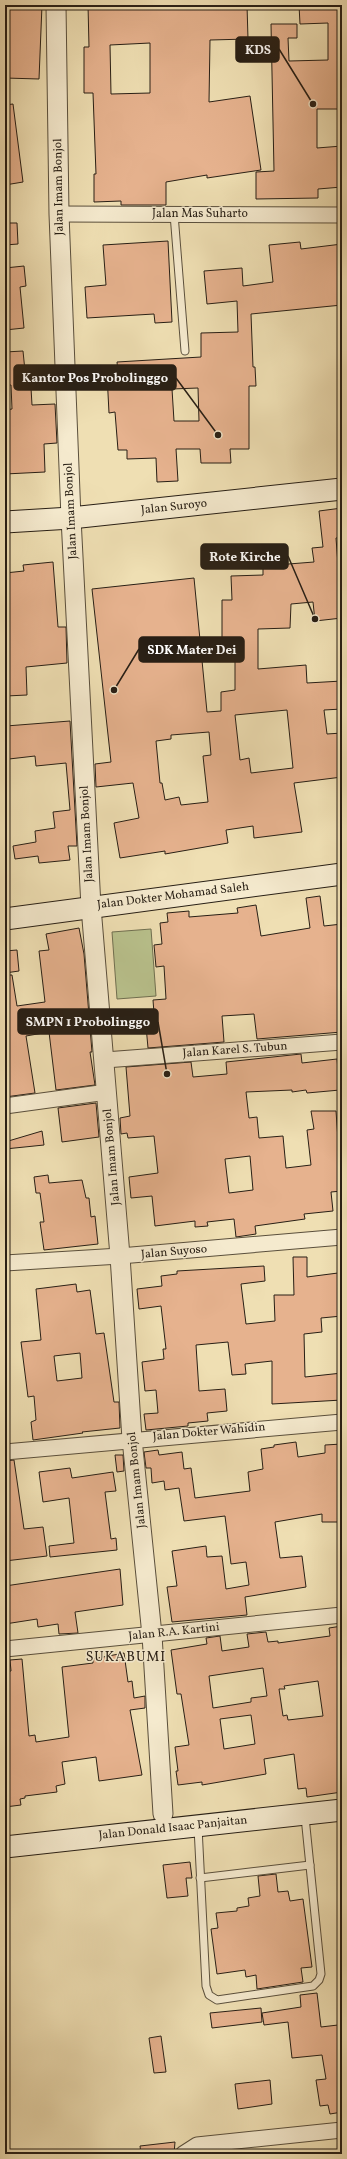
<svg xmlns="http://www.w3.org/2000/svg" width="347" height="2159" font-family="Vollkorn,serif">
<rect width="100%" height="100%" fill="#efdfb3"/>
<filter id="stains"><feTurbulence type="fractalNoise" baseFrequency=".005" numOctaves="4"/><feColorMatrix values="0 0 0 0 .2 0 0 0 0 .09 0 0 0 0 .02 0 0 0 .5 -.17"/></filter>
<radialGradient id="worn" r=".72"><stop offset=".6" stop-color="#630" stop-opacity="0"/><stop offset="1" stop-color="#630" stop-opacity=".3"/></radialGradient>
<!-- green -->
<polygon fill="#b9c28d" stroke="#707051" points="151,929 156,996 117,999 112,932"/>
<!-- building -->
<g fill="#e6b28e" stroke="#281f15" fill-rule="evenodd">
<polygon points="5,5 42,5 39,79 5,78"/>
<path d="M 88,5 L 247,5 L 248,39 L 210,40 L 209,102 L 250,96 L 261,170 L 207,178 L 207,175 L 166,182 L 166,205 L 121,205 L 121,201 L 94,202 L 94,174 L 96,174 L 93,93 L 84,93 L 84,47 L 89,47 ZM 150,43 L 150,93 L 111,94 L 110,45 Z"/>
<polygon points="299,5 342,5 342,109 317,109 317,148 342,146 342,187 318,189 318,198 256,199 256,172 274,171 271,24 297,24 297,38 288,38 289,61 328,60 328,23 300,24"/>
<polygon points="13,104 23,182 5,185 5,105"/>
<polygon points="5,223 17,223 18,244 5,245"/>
<polygon points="168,241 172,322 155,323 154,314 87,318 85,287 106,285 103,245"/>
<path d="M 300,242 L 301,249 L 342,244 L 342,305 L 251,314 L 253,367 L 255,367 L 256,386 L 249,386 L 249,449 L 230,449 L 231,463 L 201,463 L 200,449 L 176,449 L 178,481 L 157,482 L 156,458 L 127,459 L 127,450 L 118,450 L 115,412 L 109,413 L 107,374 L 118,373 L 117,362 L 201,357 L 201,333 L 238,332 L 237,301 L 207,304 L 204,271 L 242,268 L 243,286 L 273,282 L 269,245 ZM 198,388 L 199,421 L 174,421 L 172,389 Z"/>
<polygon points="24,266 26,286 20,287 24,328 5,330 5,268"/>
<polygon points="23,351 25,371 30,371 32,405 55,404 57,443 44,444 45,472 5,474 5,410 12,409 11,385 5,385 5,352"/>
<path d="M 342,508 L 342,537 L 336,538 L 342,618 L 315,621 L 313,602 L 291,604 L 290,628 L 258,629 L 258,669 L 306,665 L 307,683 L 342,681 L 342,709 L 324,710 L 327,734 L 342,733 L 342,777 L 294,783 L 302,832 L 254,838 L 253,826 L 226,830 L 228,843 L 165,854 L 165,851 L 120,858 L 114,823 L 139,818 L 133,783 L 96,787 L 95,764 L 111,762 L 92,589 L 194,578 L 207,712 L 221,711 L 221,692 L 235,690 L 235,639 L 222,639 L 222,600 L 232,600 L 231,576 L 263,575 L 263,566 L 314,562 L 312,548 L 323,547 L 319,511 ZM 287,710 L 293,768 L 251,773 L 249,758 L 240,760 L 235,715 ZM 209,732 L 211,755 L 203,756 L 208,802 L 181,805 L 179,797 L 165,800 L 162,783 L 160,783 L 156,741 L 171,739 L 171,735 Z"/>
<polygon points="53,562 58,627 66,627 67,663 26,667 27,695 6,696 5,573 24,571 23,565"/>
<polygon points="70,721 77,846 68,846 70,860 39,863 38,856 15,859 13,846 36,842 35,831 55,828 53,812 70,810 66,763 36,766 35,756 9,759 6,726"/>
<polygon points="320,896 324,926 342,924 342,1032 257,1039 254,1014 222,1016 224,1042 148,1048 146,1026 155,1026 153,1000 166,999 164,966 156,967 154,945 162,944 160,923 168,922 167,913 189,911 189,917 238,913 237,908 256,905 261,936 310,928 306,898"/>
<polygon points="79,928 84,954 92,1052 90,1052 95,1085 56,1090 49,1032 26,1036 35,1093 5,1097 5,975 12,975 17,1006 45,1002 39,951 49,950 46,934"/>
<polygon points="17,950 19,971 5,973 5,951"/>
<path d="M 301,1054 L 302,1063 L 337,1059 L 340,1090 L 307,1093 L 306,1090 L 292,1092 L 292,1090 L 246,1092 L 249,1118 L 257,1117 L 259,1138 L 283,1136 L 286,1168 L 311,1165 L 307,1130 L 314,1129 L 311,1111 L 336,1111 L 339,1154 L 342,1154 L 342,1191 L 331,1192 L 333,1211 L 304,1214 L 305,1219 L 255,1226 L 256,1234 L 236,1237 L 234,1219 L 207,1222 L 208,1226 L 195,1227 L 195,1221 L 155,1226 L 152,1196 L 131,1198 L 129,1177 L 158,1173 L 154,1136 L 128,1138 L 127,1133 L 121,1134 L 120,1118 L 130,1116 L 126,1067 L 191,1062 L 193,1077 L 227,1074 L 226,1062 ZM 250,1156 L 253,1190 L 229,1193 L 225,1159 Z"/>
<polygon points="96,1103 99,1137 62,1142 58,1108"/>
<polygon points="42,1131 44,1145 5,1149 5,1142"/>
<polygon points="48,1175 49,1183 82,1180 86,1198 89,1198 91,1217 95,1216 98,1244 44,1250 40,1222 44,1222 40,1193 36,1193 34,1177"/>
<polygon points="293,1257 307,1257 307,1277 338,1273 340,1290 342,1290 342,1316 321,1318 322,1332 304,1334 305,1377 342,1373 342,1400 272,1404 272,1361 245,1364 246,1374 232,1375 228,1342 196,1345 199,1391 225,1389 227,1411 207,1413 208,1421 188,1423 188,1426 146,1430 144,1414 158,1413 156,1390 145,1391 142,1362 164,1359 163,1349 166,1349 161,1306 139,1309 137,1289 162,1286 161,1276 177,1274 177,1271 264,1266 265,1281 241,1284 246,1324 275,1321 274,1295 294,1295"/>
<path d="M 76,1284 L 77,1292 L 90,1290 L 96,1334 L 104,1333 L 114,1402 L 119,1402 L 120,1428 L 82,1432 L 83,1433 L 33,1440 L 31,1422 L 36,1420 L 34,1396 L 28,1397 L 21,1342 L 41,1340 L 36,1289 ZM 80,1353 L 82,1378 L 57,1381 L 54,1356 Z"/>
<polygon points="296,1442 298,1457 325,1453 325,1445 342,1444 342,1522 322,1522 322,1514 275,1522 280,1558 302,1556 306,1587 245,1597 247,1615 172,1622 167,1587 177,1586 172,1551 206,1546 207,1557 222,1556 226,1589 249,1585 246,1562 231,1564 225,1516 184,1521 179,1488 165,1490 164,1481 152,1483 151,1468 146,1468 144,1452 158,1450 159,1455 182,1452 184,1469 191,1468 195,1498 250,1491 248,1472 263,1469 261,1449 274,1447 274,1445"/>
<polygon points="115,1455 123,1455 124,1471 117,1472"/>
<polygon points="14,1460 24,1529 43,1527 47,1556 5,1561 5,1461"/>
<polygon points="70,1468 72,1478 113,1472 116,1491 105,1492 111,1539 116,1538 117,1550 50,1557 49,1546 74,1543 69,1498 43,1502 39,1472"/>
<polygon points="120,1569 123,1605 75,1612 78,1633 59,1634 58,1624 38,1627 37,1619 5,1624 5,1586"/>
<path d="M 342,1626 L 342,1792 L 307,1797 L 306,1788 L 298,1789 L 294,1754 L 264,1759 L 266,1774 L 202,1785 L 202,1782 L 178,1785 L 176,1771 L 178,1771 L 175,1747 L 189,1745 L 181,1694 L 177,1694 L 171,1650 L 207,1644 L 206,1638 L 220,1636 L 222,1651 L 249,1647 L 247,1634 L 266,1632 L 268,1642 L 278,1641 L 278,1643 L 330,1636 L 329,1628 ZM 263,1668 L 267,1696 L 251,1698 L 251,1702 L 213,1708 L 209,1676 ZM 318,1681 L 323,1716 L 288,1720 L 287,1715 L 283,1716 L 279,1689 L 285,1689 L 284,1686 ZM 251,1715 L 255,1744 L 224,1749 L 220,1719 Z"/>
<polygon points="124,1653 128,1682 132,1681 134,1698 145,1696 145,1708 130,1710 142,1775 99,1781 96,1757 62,1762 65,1784 56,1786 57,1792 25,1796 25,1798 20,1799 21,1805 5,1807 5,1672 11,1671 10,1660 22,1659 29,1736 35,1735 36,1742 69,1737 62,1667 93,1663 93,1659"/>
<polygon points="190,1862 192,1878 186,1878 188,1896 167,1898 163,1865"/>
<polygon points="276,1874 278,1892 288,1891 290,1901 303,1899 312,1967 301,1968 303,1982 257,1989 256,1975 246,1977 245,1970 217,1974 211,1929 218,1928 216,1913 237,1911 237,1908 249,1906 248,1898 260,1896 258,1876"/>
<polygon points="317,1993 321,2027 338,2025 340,2038 342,2038 342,2112 330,2114 328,2105 320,2106 316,2080 326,2079 322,2055 292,2058 288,2022 264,2025 262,2013 301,2007 300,1995"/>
<polygon points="261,2008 262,2022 212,2028 210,2013"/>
<polygon points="161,2036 166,2072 154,2073 149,2038"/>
<polygon points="270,2080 272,2104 238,2109 235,2084"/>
<polygon points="175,2142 174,2154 141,2154 140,2146"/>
</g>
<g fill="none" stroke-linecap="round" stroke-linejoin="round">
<!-- service casing -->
<g stroke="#5a4f3c" stroke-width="9">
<g id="service">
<polyline points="174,214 185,351"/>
<polyline points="198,1827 206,1986 209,1995 217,2000 313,1986 319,1980 321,1974 305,1817"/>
<polyline points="200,1878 310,1865"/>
</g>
</g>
<!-- minor casing -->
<g stroke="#5a4f3c" stroke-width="17">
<g id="minor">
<polyline points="59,214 342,215"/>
<polyline points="105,1060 342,1042"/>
<polyline points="5,1106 107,1092"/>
<polyline points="5,1263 120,1256 342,1237"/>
<polyline points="5,1452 342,1422"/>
<polyline points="5,1649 342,1615"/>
<polyline points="183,2154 197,2145 342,2130"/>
</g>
</g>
<!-- tertiary casing -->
<g stroke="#5a4f3c" stroke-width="21">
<polyline id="tertiary" points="56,5 59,214 71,518 91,907 120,1256 132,1439 152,1635 163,1814"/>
</g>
<!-- secondary casing -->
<g stroke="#281f15" stroke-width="23">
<g id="secondary">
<polyline points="5,522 71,518 342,489"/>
<polyline points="5,919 342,874"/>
<polyline points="5,1847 342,1810"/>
</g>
</g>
<!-- service -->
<use href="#service" stroke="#f5eace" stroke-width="7"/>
<!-- minor -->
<use href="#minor" stroke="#f5eace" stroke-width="15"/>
<!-- tertiary -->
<use href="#tertiary" stroke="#f5eace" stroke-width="19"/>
<!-- secondary -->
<use href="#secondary" stroke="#f5eace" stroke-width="21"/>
</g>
<g text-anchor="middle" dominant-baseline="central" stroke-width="3" stroke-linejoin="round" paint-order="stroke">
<!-- street labels -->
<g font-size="12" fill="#281f15" stroke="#f5eace">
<text transform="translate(59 187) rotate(-91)">Jalan Imam Bonjol</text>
<text x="200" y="214">Jalan Mas Suharto</text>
<text transform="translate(174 507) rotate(-6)">Jalan Suroyo</text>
<text transform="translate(71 511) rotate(-93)">Jalan Imam Bonjol</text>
<text transform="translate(87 834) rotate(-93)">Jalan Imam Bonjol</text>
<text transform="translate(173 896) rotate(-7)">Jalan Dokter Mohamad Saleh</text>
<text transform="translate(235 1050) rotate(-4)">Jalan Karel S. Tubun</text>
<text transform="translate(112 1157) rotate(-95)">Jalan Imam Bonjol</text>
<text transform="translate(174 1252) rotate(-5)">Jalan Suyoso</text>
<text transform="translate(209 1432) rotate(-5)">Jalan Dokter Wahidin</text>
<text transform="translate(137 1480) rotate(-96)">Jalan Imam Bonjol</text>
<text transform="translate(174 1632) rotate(-6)">Jalan R.A. Kartini</text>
<text transform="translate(173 1828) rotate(-6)">Jalan Donald Isaac Panjaitan</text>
</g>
<!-- quarter labels -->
<g font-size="14" letter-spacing="1" fill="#281f15" stroke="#f5eace">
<text x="126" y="1657">SUKABUMI</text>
</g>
</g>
<!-- callouts -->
<path fill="none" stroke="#281f15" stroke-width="1.5" d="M313 104L279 49M218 435L176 378M315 619L288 556M114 690L139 649M167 1074L158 1022"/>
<g fill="#281f15" stroke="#f5eace" stroke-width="1.5">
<circle cx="313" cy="104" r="4"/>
<circle cx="218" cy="435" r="4"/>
<circle cx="315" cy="619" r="4"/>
<circle cx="114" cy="690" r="4"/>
<circle cx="167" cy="1074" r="4"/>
</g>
<g fill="#281f15" stroke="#281f15" stroke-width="1.5">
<rect x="236" y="37" width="43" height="25" rx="4"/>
<rect x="14" y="365" width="162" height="25" rx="4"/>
<rect x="201" y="544" width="87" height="25" rx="4"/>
<rect x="139" y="637" width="105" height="25" rx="4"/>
<rect x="18" y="1009" width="140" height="25" rx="4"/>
</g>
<g font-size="13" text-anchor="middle" font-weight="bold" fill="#fff">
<text x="258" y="54">KDS</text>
<text x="95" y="382">Kantor Pos Probolinggo</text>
<text x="245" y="561">Rote Kirche</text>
<text x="192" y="654">SDK Mater Dei</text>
<text x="88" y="1026">SMPN 1 Probolinggo</text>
</g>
<!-- margin -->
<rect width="347" height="2159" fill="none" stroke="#efdfb3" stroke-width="20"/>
<rect x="6" y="6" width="335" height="2147" fill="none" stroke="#281f15" stroke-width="2"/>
<rect x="10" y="10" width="327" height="2139" fill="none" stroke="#281f15"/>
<rect width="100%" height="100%" filter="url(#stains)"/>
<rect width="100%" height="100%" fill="url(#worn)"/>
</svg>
